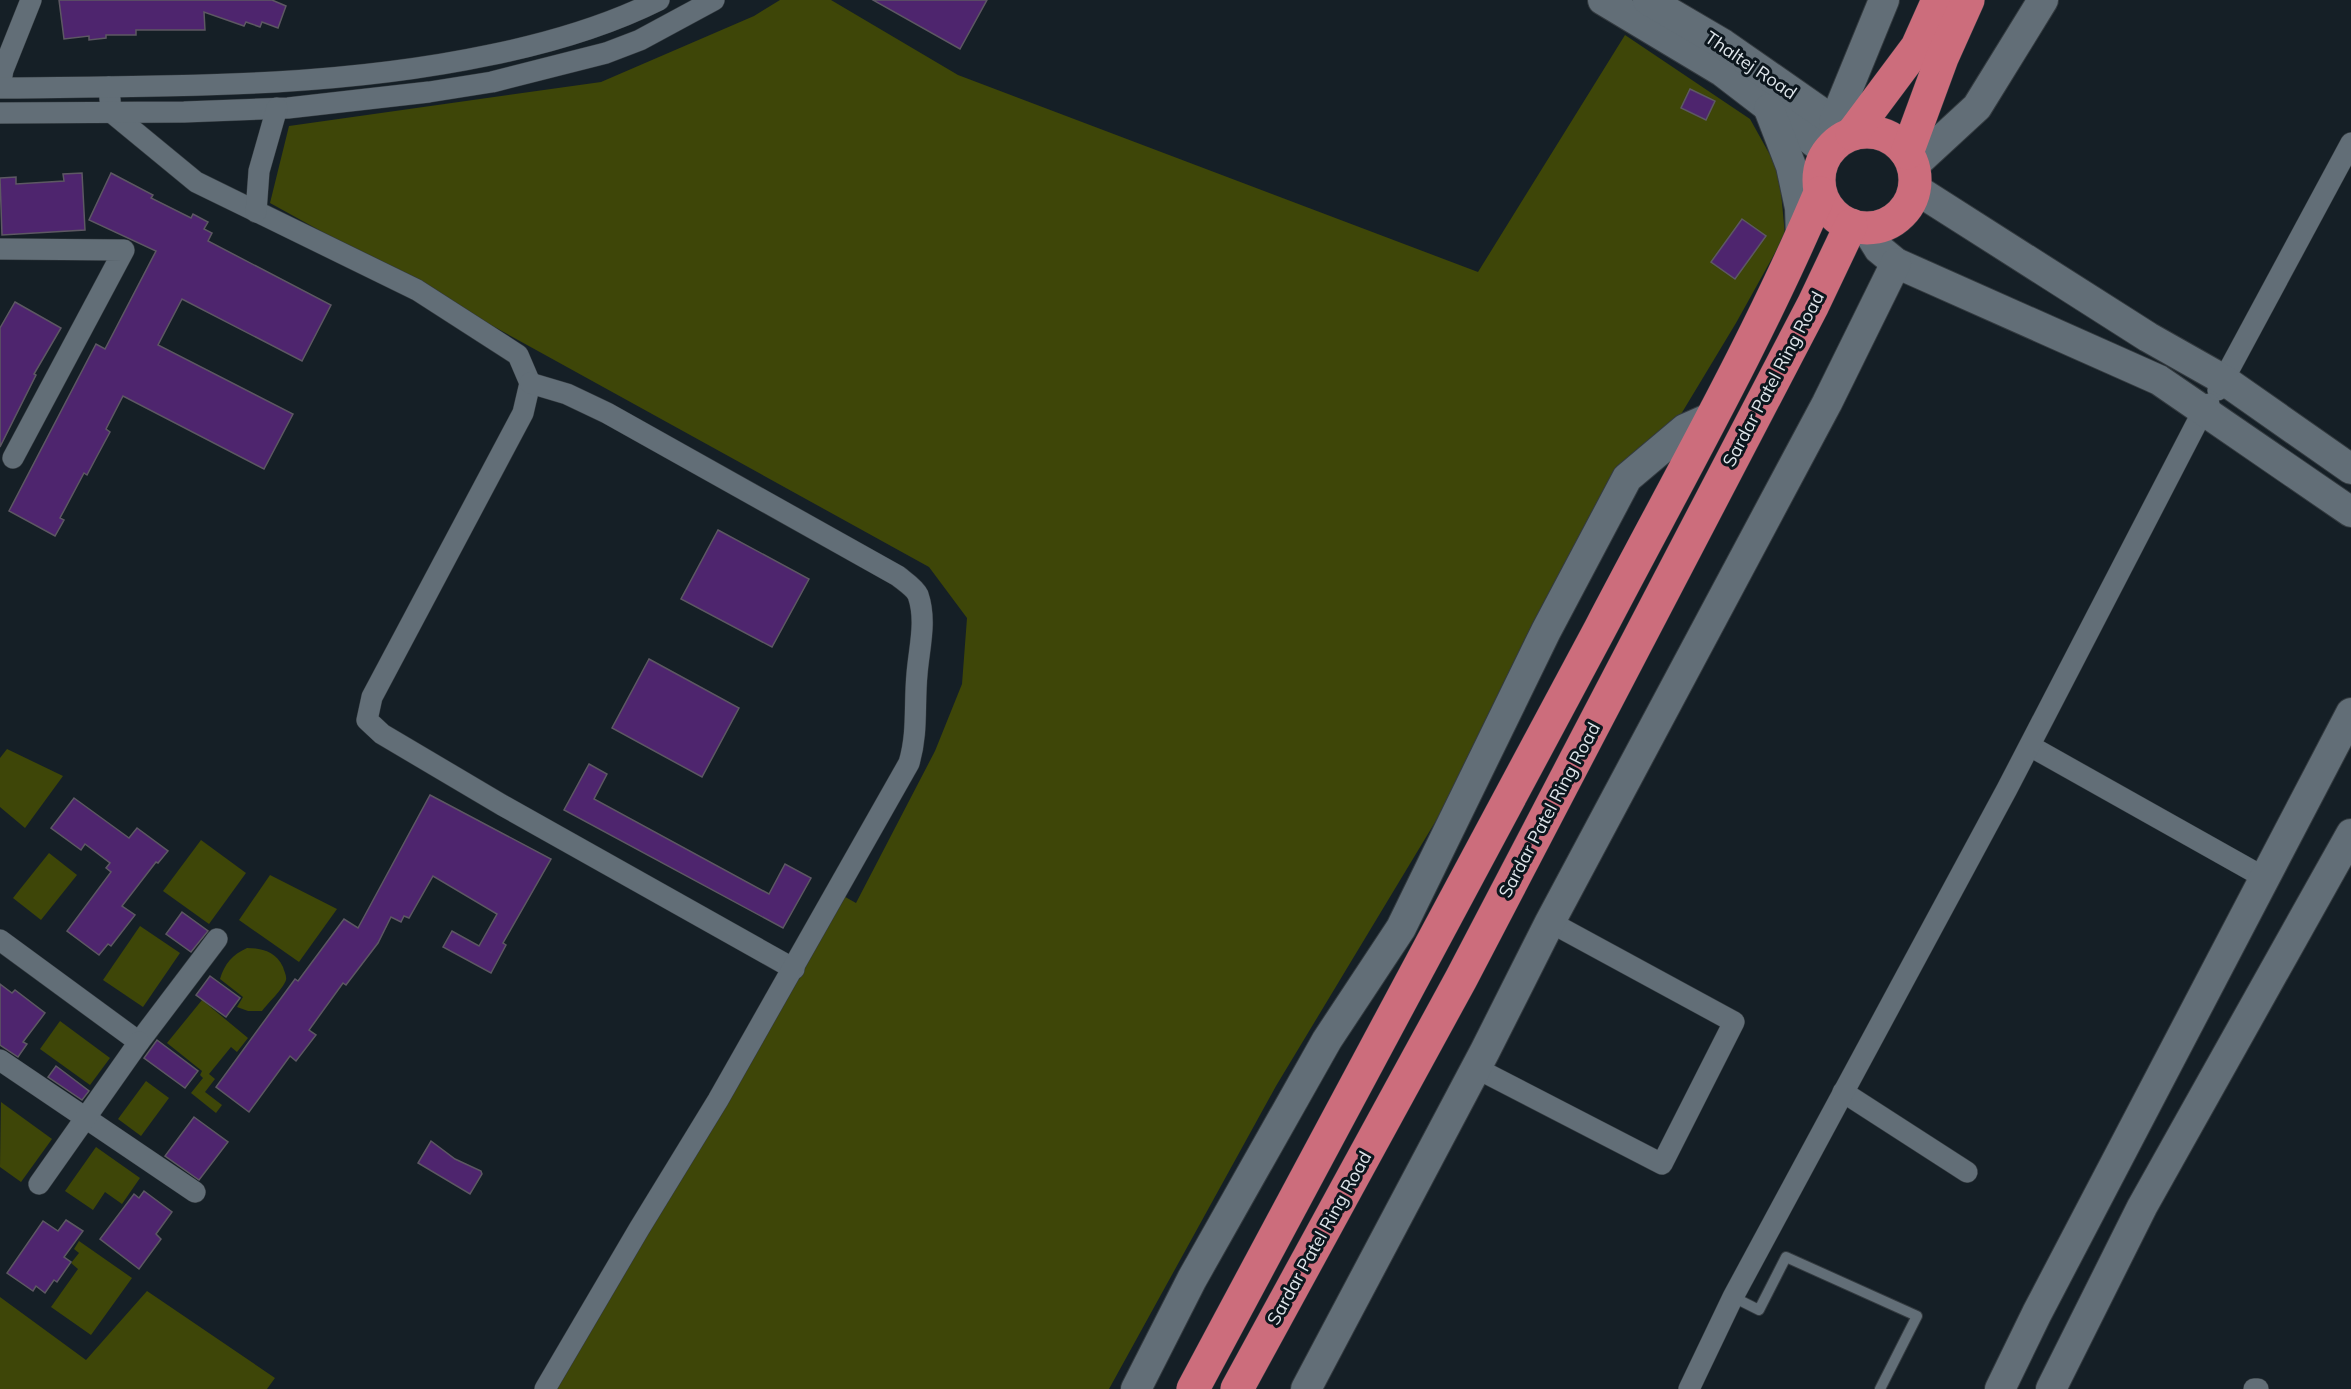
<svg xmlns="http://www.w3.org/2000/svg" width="2351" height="1389" font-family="Mulish,sans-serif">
<rect width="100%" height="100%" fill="#151f26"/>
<!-- green -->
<g fill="#3e4608">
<polygon points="780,0 831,0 958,75 1478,272 1625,35 1750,119 1779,171 1785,235 1736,323 1276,1086 1109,1389 534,1389 831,889 856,903 935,751 962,684 967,618 929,567 270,203 289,126 601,82 754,16"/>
<polygon points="7,749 63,776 25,828 0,807 0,758"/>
<polygon points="201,840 246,873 209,924 163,891"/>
<polygon points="49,853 77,875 41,920 13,898"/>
<polygon points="270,875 337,909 299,962 239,920"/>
<polygon points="140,926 180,953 143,1007 103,980"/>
<path d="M 247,948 C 262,948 276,952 283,967 C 284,971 287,976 286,980 C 283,989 268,1003 262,1011 L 248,1011 L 237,1007 L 243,997 L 220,979 C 225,963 232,955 247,948 Z"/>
<polygon points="202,1000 248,1038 237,1052 231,1047 209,1074 215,1079 205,1092 222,1105 216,1113 191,1093 203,1078 200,1075 202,1071 167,1043"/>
<polygon points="60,1021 110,1058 90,1085 40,1049"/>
<polygon points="146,1081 169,1098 141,1136 118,1119"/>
<polygon points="1,1102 52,1139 21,1182 0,1167"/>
<polygon points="96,1147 140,1178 122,1204 105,1192 93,1210 65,1191"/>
<polygon points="79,1241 132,1278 91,1335 51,1307 78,1269 71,1263 79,1253 74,1249"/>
<polygon points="147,1291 275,1378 267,1389 0,1389 0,1297 86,1360"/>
</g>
<!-- building -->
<g fill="#4e256e" stroke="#5d5863" stroke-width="1.5">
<polygon points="59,0 272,0 286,6 278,28 262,22 260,27 246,22 244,26 204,12 205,30 136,30 136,35 106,35 106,38 89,40 89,36 64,39"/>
<polygon points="873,0 987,0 960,49"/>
<polygon points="1690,89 1715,101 1706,120 1681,108"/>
<polygon points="82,173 85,230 2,235 0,178 16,177 16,184 64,181 63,174"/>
<polygon points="111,173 153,195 151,198 191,218 193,214 208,222 204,229 212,233 208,241 331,305 302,361 182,299 158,345 293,414 264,469 123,396 106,429 110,432 96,458 87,475 84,473 60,518 64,520 55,536 9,511 96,344 105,349 156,251 89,220"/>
<polygon points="1742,219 1766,236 1735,279 1711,262"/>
<polygon points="15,302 61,328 34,374 36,375 0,447 0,328"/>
<polygon points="718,530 809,579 772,647 681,599"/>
<polygon points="649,659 739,708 702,777 612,728"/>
<polygon points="589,764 607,774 594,799 769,894 785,864 811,878 783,928 564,810"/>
<polygon points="430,795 551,859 503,943 506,945 491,973 443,947 452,931 479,946 497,914 433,876 409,918 404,916 401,922 391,917 378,943 346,985 343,983 309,1030 316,1035 296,1061 290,1056 249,1112 216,1087 295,979 298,981 344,919 358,928"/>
<polygon points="74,798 129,838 137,828 168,851 158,863 156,862 122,906 135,915 111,946 108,944 99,955 67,931 111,872 106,868 110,863 85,844 81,850 51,828"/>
<polygon points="182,912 208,931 191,952 166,934"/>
<polygon points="210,976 240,998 226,1017 196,995"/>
<polygon points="0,984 12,993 15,990 45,1013 23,1042 27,1044 18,1057 0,1045"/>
<polygon points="157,1040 198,1071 185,1088 144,1058"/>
<polygon points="56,1066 89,1091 82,1100 48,1077"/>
<polygon points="194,1117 228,1142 199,1180 165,1156"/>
<polygon points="431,1141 455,1159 481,1171 482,1174 470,1194 418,1163"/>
<polygon points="144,1191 172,1212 156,1234 161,1239 139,1269 100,1239 134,1194 139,1198"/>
<polygon points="66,1220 83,1231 64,1257 71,1262 57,1282 54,1280 45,1293 36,1286 33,1291 7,1273 43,1221 58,1231"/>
</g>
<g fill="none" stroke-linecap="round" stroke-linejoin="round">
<!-- lane casing -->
<g stroke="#333a3f" stroke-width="12">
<polyline id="lane" points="1733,1297 1759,1310 1786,1257 1917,1316 1880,1389"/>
</g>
<!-- street casing -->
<g stroke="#333a3f" stroke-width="22">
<g id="street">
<polyline points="0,86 3,70 31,0"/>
<polyline points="109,87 111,112 196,182 417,290 518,355 530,383 523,413 372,697 367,720 382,734 502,805 794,969"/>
<path d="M 0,88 C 164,86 329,89 490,55 C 549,43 605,27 659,0"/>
<polyline points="0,113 184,112 288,108 429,92 492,82 606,53 640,40 714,0"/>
<polyline points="256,212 259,171 277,108"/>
<polyline points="0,249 124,250 13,458"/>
<path d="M 530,383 L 567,394 L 607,413 L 898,576 C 904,581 915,588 918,595 C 927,621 919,648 917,674 C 914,705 918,733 909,763 L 718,1100 L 639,1229 L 545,1389"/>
<polyline points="2218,390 2351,143"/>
<polyline points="2030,746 2265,878"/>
<polyline points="0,940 139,1042 217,939"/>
<polyline points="0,1060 195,1192"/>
<polyline points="1476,1068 1662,1164 1734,1022 1550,922"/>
<polyline points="1843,1092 1967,1172"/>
<polyline points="39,1184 139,1042"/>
<polyline points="1689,1389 1733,1297 2007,789 2204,409 2209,404"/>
<polyline points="2254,1389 2258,1389"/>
</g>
</g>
<!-- secondary casing -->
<g stroke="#333a3f" stroke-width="32">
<g id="secondary">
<polyline points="1603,0 1723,72 1827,152"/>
<polyline points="1648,0 1723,44 1852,134"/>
<polyline points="1769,109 1791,166 1800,208 1801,238"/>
<polyline points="1834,122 1884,0"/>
<polyline points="1913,166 1977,107 2043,0"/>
<polyline points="1914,188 2148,337 2224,380 2351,469"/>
<polyline points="1866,228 1879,249 1896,263 2159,380 2351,512"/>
<polyline points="1136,1389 1192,1279 1327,1040 1401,928 1546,631 1627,478 1685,429 1710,418"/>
<polyline points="1306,1389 1485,1051 1550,922 1827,403 1896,263"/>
<polyline points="2000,1389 2037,1313 2351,713"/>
<polyline points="2051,1389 2142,1207 2351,834"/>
</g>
</g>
<!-- highway casing -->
<g stroke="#333a3f" stroke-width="34">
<g id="highway">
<circle cx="1867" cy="180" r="48"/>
<polyline points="1852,134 1917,47 1938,0"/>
<polyline points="1907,153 1942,58 1968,0"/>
<path d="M 1193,1389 C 1330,1136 1466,883 1600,629 C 1675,485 1757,342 1820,193"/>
<polyline points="1237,1389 1461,979 1813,305 1851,225"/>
</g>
</g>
<!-- lane -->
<use href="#lane" stroke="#626e77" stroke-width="10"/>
<!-- street -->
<use href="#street" stroke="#626e77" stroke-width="21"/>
<!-- secondary -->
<use href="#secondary" stroke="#626e77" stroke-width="30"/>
<!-- highway -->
<use href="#highway" stroke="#cc6d7c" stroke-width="33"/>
</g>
<g text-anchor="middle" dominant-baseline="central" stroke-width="6" stroke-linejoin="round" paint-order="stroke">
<!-- street labels -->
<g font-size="18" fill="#dfe6eb" stroke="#0c161d">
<text transform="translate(1751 65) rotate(34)">Thaltej Road</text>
<text transform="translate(1773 379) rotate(-62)">Sardar Patel Ring Road</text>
<text transform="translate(1549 810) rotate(-62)">Sardar Patel Ring Road</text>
<text transform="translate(1319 1238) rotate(-61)">Sardar Patel Ring Road</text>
</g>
</g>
</svg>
